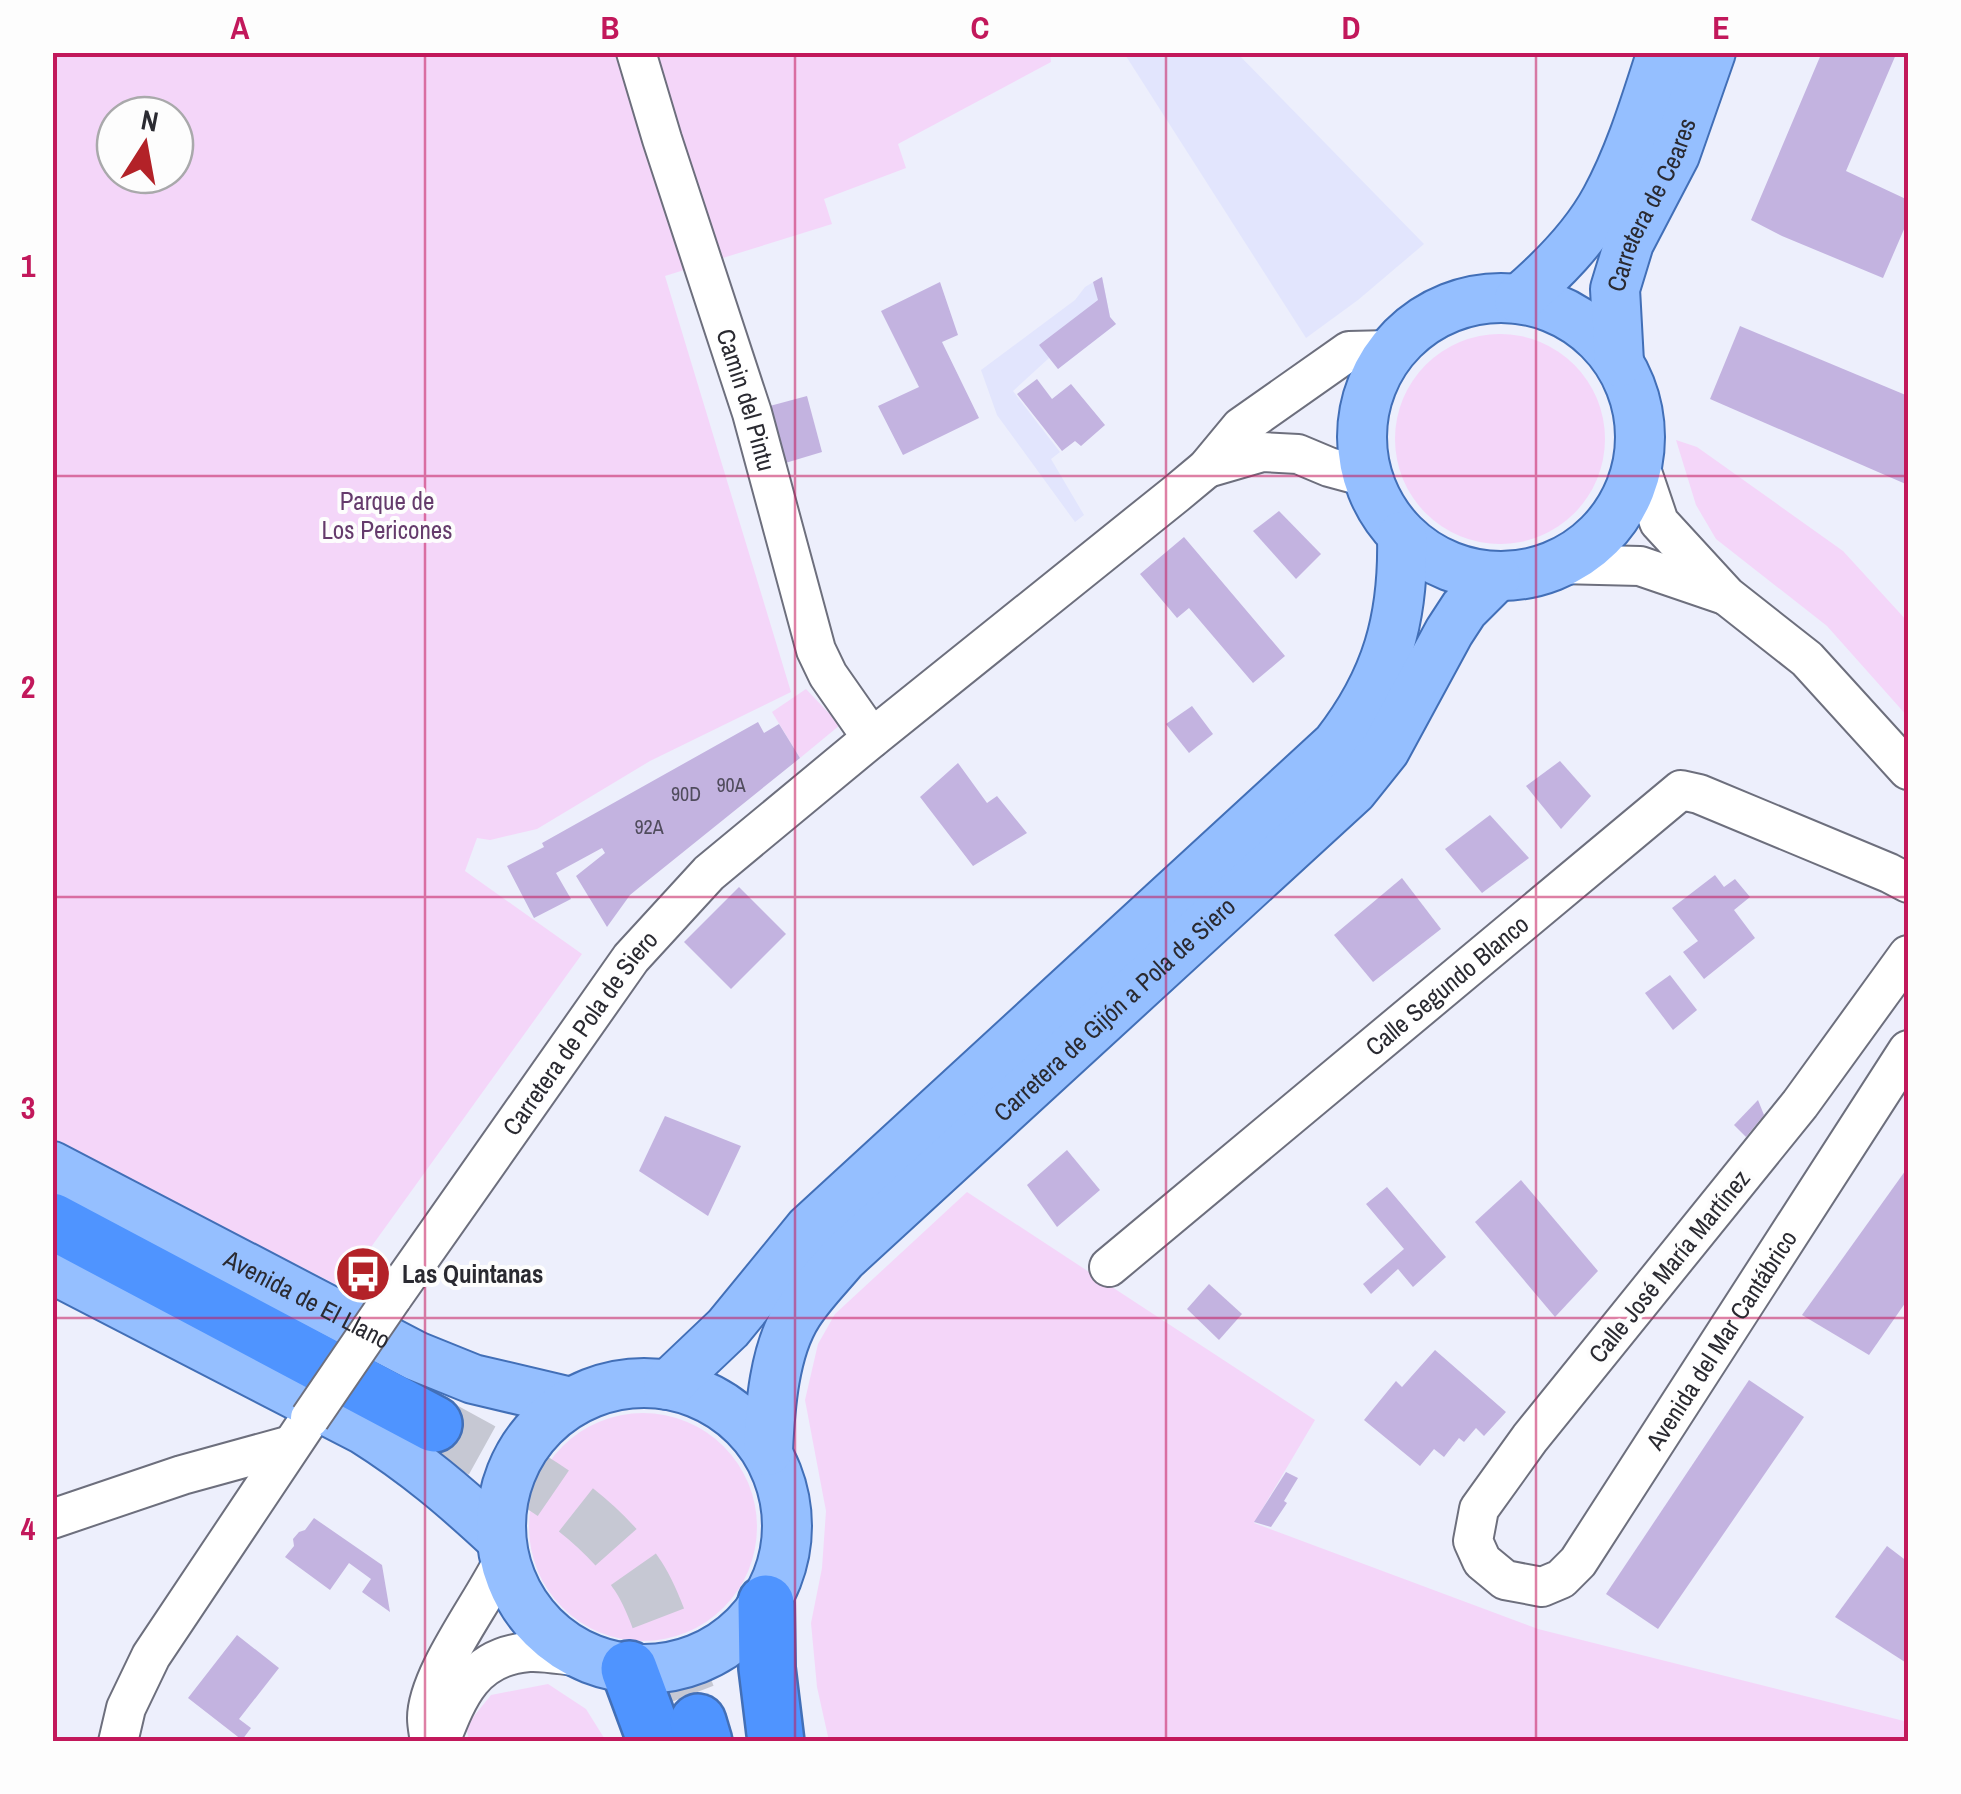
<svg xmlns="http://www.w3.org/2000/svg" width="1961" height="1794" font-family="'Archivo Narrow',sans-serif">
<rect width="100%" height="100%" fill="#edeffc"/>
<!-- built -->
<g fill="#e2e5fd">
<polygon points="1124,53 1237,53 1424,244 1358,300 1306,338"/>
<polygon points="1102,277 1110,317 1116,324 1058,369 1049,358 1013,391 1060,452 1051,459 1084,515 1075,522 997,415 981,370 1075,300 1085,287"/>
</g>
<!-- green -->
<g fill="#f4d6f9" fill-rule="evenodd">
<path d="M 53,53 L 1050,53 L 1051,62 L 898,144 L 906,168 L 824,199 L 832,224 L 665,276 L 791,692 L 650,761 L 537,829 L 490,840 L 477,838 L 465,871 L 582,954 L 356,1268 L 335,1284 L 53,1141 ZM 115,115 L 175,115 L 175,175 L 115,175 Z"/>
<circle cx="1500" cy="439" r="105"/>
<polygon points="1676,440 1697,447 1843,551 1908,622 1908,717 1827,626 1716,539 1696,505"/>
<polygon points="806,689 840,725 800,758 772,712"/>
<polygon points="967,1192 1315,1420 1254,1523 1538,1629 1908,1722 1908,1741 829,1741 817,1687 811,1623 822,1568 826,1511 805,1400 818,1344 835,1314"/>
<circle cx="643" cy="1527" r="114"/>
<polygon points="548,1684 586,1709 606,1741 469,1741 466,1726 491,1695"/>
</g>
<!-- building -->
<g fill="#c3b3e0">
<polygon points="1822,52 1897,52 1846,171 1908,200 1908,220 1883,278 1782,236 1751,220"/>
<polygon points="1102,277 1110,317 1116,324 1058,369 1039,345 1098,300 1093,282"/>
<polygon points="940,282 958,335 942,342 979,418 903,455 878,406 919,387 881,311"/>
<polygon points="1740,326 1908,396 1908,485 1710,399"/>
<polygon points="1037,379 1052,399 1071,384 1105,425 1081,446 1075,441 1062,451 1017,394"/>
<polygon points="807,396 822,452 782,464 766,407"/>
<polygon points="1279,511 1321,554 1296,579 1253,531"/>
<polygon points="1184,537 1285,656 1253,683 1189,608 1177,618 1140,574"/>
<polygon points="1192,706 1213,734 1189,753 1166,724"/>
<polygon points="758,722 764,733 779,724 800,758 641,886 630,895 607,927 576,876 605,853 602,848 556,873 571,899 534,918 507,866 544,847 542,843"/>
<polygon points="1560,761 1591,796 1561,829 1526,786"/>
<polygon points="958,763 987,803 997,796 1027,833 973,866 920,797"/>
<polygon points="1490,815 1529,858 1482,893 1445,849"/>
<polygon points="1715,875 1724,887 1735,879 1750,897 1734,910 1755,938 1704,979 1683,952 1698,941 1672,908"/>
<polygon points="1402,878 1441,929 1373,982 1334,935"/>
<polygon points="739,887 786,934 731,989 684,942"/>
<polygon points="1670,975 1697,1010 1673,1030 1645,993"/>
<polygon points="1758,1100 1764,1115 1746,1137 1734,1125"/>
<polygon points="665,1116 741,1146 708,1216 639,1171"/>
<polygon points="1067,1150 1100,1190 1057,1227 1027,1185"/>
<polygon points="1908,1167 1908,1299 1869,1355 1802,1315"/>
<polygon points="1521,1180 1598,1271 1555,1317 1475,1222"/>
<polygon points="1387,1187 1446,1257 1413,1287 1398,1269 1371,1294 1363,1284 1404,1249 1366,1204"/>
<polygon points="1209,1284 1242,1314 1219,1340 1187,1309"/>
<polygon points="1435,1350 1506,1412 1484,1436 1476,1428 1464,1442 1459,1438 1444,1457 1434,1449 1420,1466 1364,1420 1396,1381 1402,1387"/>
<polygon points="1749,1380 1804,1417 1658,1629 1606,1594"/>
<polygon points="1286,1472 1298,1478 1284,1501 1287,1503 1271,1527 1254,1522"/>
<polygon points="314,1518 382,1565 390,1612 362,1592 371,1579 349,1563 330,1590 285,1557 294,1546 293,1539 299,1532 305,1530"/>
<polygon points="1887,1546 1908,1562 1908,1664 1835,1617"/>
<polygon points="237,1635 279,1668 239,1719 251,1728 242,1740 188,1698"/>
</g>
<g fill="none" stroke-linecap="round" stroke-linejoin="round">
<!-- highway-tunnel -->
<path stroke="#c6c8d3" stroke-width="55" stroke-dasharray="55 28" stroke-linecap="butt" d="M 434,1424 C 507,1465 588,1502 636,1573 C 649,1591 657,1615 665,1636 C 676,1665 687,1693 698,1722"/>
<!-- minor casing -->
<g stroke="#6d6f7d" stroke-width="42">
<g id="minor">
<path id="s1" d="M 636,52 L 662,139 L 752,413 L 816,650 L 828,675 L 872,738"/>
<polyline points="1639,463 1659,522 1727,596 1807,659 1908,770"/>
<polyline points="1207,468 1262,452 1298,454 1329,467 1366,477"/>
<polyline points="1559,564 1640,566 1725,595"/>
<path id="s2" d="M 1908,955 L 1800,1104 L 1530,1438 L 1479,1509 L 1473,1541 L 1482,1561 L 1505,1580 L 1542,1587 L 1561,1579 L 1578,1562 L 1908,1050"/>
<path id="s3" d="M 1109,1267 L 1681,790 L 1699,794 L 1889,873 L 1908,883"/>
<path id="s4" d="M 392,1298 L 631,958 L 709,873 L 872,738 L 1177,493 L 1207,468 L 1241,427 L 1349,351 L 1390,350"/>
<polyline points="52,1519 182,1475 291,1445"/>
<polyline points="118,1742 126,1708 151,1656 310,1418"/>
<path d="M 430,1742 C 429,1734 427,1726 427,1718 C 427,1675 483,1603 503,1561"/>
<path d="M 440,1742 C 458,1696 473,1656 529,1652 C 547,1651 567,1656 585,1657"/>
</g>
</g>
<!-- major casing -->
<g stroke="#426fb7" stroke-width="52">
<g id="major">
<circle cx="1501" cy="437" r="139"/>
<path d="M 1519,299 C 1553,270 1585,238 1606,199 C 1631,153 1646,101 1662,52"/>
<path id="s5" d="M 1619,362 L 1615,289 L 1629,243 L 1675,155 L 1711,52"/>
<path id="s6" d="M 52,1166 L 416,1356 L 473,1379 L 571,1402"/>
<path d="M 52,1269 L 364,1430 C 415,1462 456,1497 500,1538"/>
<circle cx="644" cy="1526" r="143"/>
<path d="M 668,1385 L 728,1328 L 809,1229 L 1336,745 C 1387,680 1404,618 1402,536"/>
<path id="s7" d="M 768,1451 C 770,1408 774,1350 798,1313 C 810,1294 828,1276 843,1258 L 1353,790 L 1385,750 L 1449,632 L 1464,609 L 1496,577"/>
</g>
</g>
<!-- highway casing -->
<g stroke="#426fb7" stroke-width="60">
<g id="highway">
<polyline points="52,1221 434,1424"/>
<polyline points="766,1603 767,1668 776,1742"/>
<polyline points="629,1669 656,1742"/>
<polyline points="698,1722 704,1742"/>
</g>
</g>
<!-- minor -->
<use href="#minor" stroke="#fff" stroke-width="38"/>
<!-- major -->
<use href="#major" stroke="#95bfff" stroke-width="48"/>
<!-- highway -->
<use href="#highway" stroke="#4f94ff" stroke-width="55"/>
<!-- minor-bridge casing -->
<g stroke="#6d6f7d" stroke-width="42" stroke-linecap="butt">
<polyline id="minor-bridge" points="310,1418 392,1298"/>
</g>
<!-- minor-bridge -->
<use href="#minor-bridge" stroke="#fff" stroke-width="38"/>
</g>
<!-- grid -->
<path fill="none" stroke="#c2185b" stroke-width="2.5" stroke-opacity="0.55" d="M 425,52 L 425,1742M 795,52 L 795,1742M 1166,52 L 1166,1742M 1536,52 L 1536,1742M 52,476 L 1908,476M 52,897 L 1908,897M 52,1318 L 1908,1318"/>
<!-- icons -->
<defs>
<g id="bus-disc" transform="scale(2.875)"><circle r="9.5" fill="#b32228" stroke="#fdfdfd"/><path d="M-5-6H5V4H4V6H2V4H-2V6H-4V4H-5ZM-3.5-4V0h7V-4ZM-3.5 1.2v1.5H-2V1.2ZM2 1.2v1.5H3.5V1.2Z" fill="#fff"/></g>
</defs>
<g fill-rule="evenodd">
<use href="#bus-disc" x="363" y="1274"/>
</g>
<g text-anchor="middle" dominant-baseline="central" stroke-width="8" stroke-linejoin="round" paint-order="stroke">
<!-- number labels -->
<g font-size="20" fill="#504c5d">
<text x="731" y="784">90A</text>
<text x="686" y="793">90D</text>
<text x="649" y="826">92A</text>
</g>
<!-- street labels -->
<g font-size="25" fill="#2a2a31" stroke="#fdfdfd">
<text stroke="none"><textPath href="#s5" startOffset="165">Carretera de Ceares</textPath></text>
<text stroke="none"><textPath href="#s1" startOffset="365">Camin del Pintu</textPath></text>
<text stroke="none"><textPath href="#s3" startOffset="440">Calle Segundo Blanco</textPath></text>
<text stroke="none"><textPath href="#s7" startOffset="582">Carretera de Gijón a Pola de Siero</textPath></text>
<text stroke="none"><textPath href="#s4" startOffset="325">Carretera de Pola de Siero</textPath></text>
<text transform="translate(1669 1266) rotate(-51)">Calle José María Martínez</text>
<text stroke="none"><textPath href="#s6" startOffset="288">Avenida de El Llano</textPath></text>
<text stroke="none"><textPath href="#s2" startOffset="1132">Avenida del Mar Cantábrico</textPath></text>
</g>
<!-- park labels -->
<g font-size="25" fill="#653b6c" stroke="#fdfdfd">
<text x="387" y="501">Parque de<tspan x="387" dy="29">Los Pericones</tspan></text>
</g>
<!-- poi labels -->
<g font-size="25" font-weight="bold" fill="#2a2a31" stroke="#fdfdfd" text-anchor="start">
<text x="402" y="1274">Las Quintanas</text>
</g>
</g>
<!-- border -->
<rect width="1961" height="1794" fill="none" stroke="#fdfdfd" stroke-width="110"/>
<!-- north arrow -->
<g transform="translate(145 145) rotate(11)"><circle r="48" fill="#fdfdfd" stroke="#a9a9ab" stroke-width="2.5"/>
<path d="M0-8L18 38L0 25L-18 38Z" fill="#b32228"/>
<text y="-15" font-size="28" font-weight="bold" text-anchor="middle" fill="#2a2a31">N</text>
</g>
<rect x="55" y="55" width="1851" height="1684" fill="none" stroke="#c2185b" stroke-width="4"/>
<g font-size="32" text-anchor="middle" font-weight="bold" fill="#c2185b">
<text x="240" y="39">A</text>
<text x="610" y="39">B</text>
<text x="980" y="39">C</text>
<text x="1351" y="39">D</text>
<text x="1721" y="39">E</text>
<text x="28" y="277">1</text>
<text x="28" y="698">2</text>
<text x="28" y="1119">3</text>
<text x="28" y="1540">4</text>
</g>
</svg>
